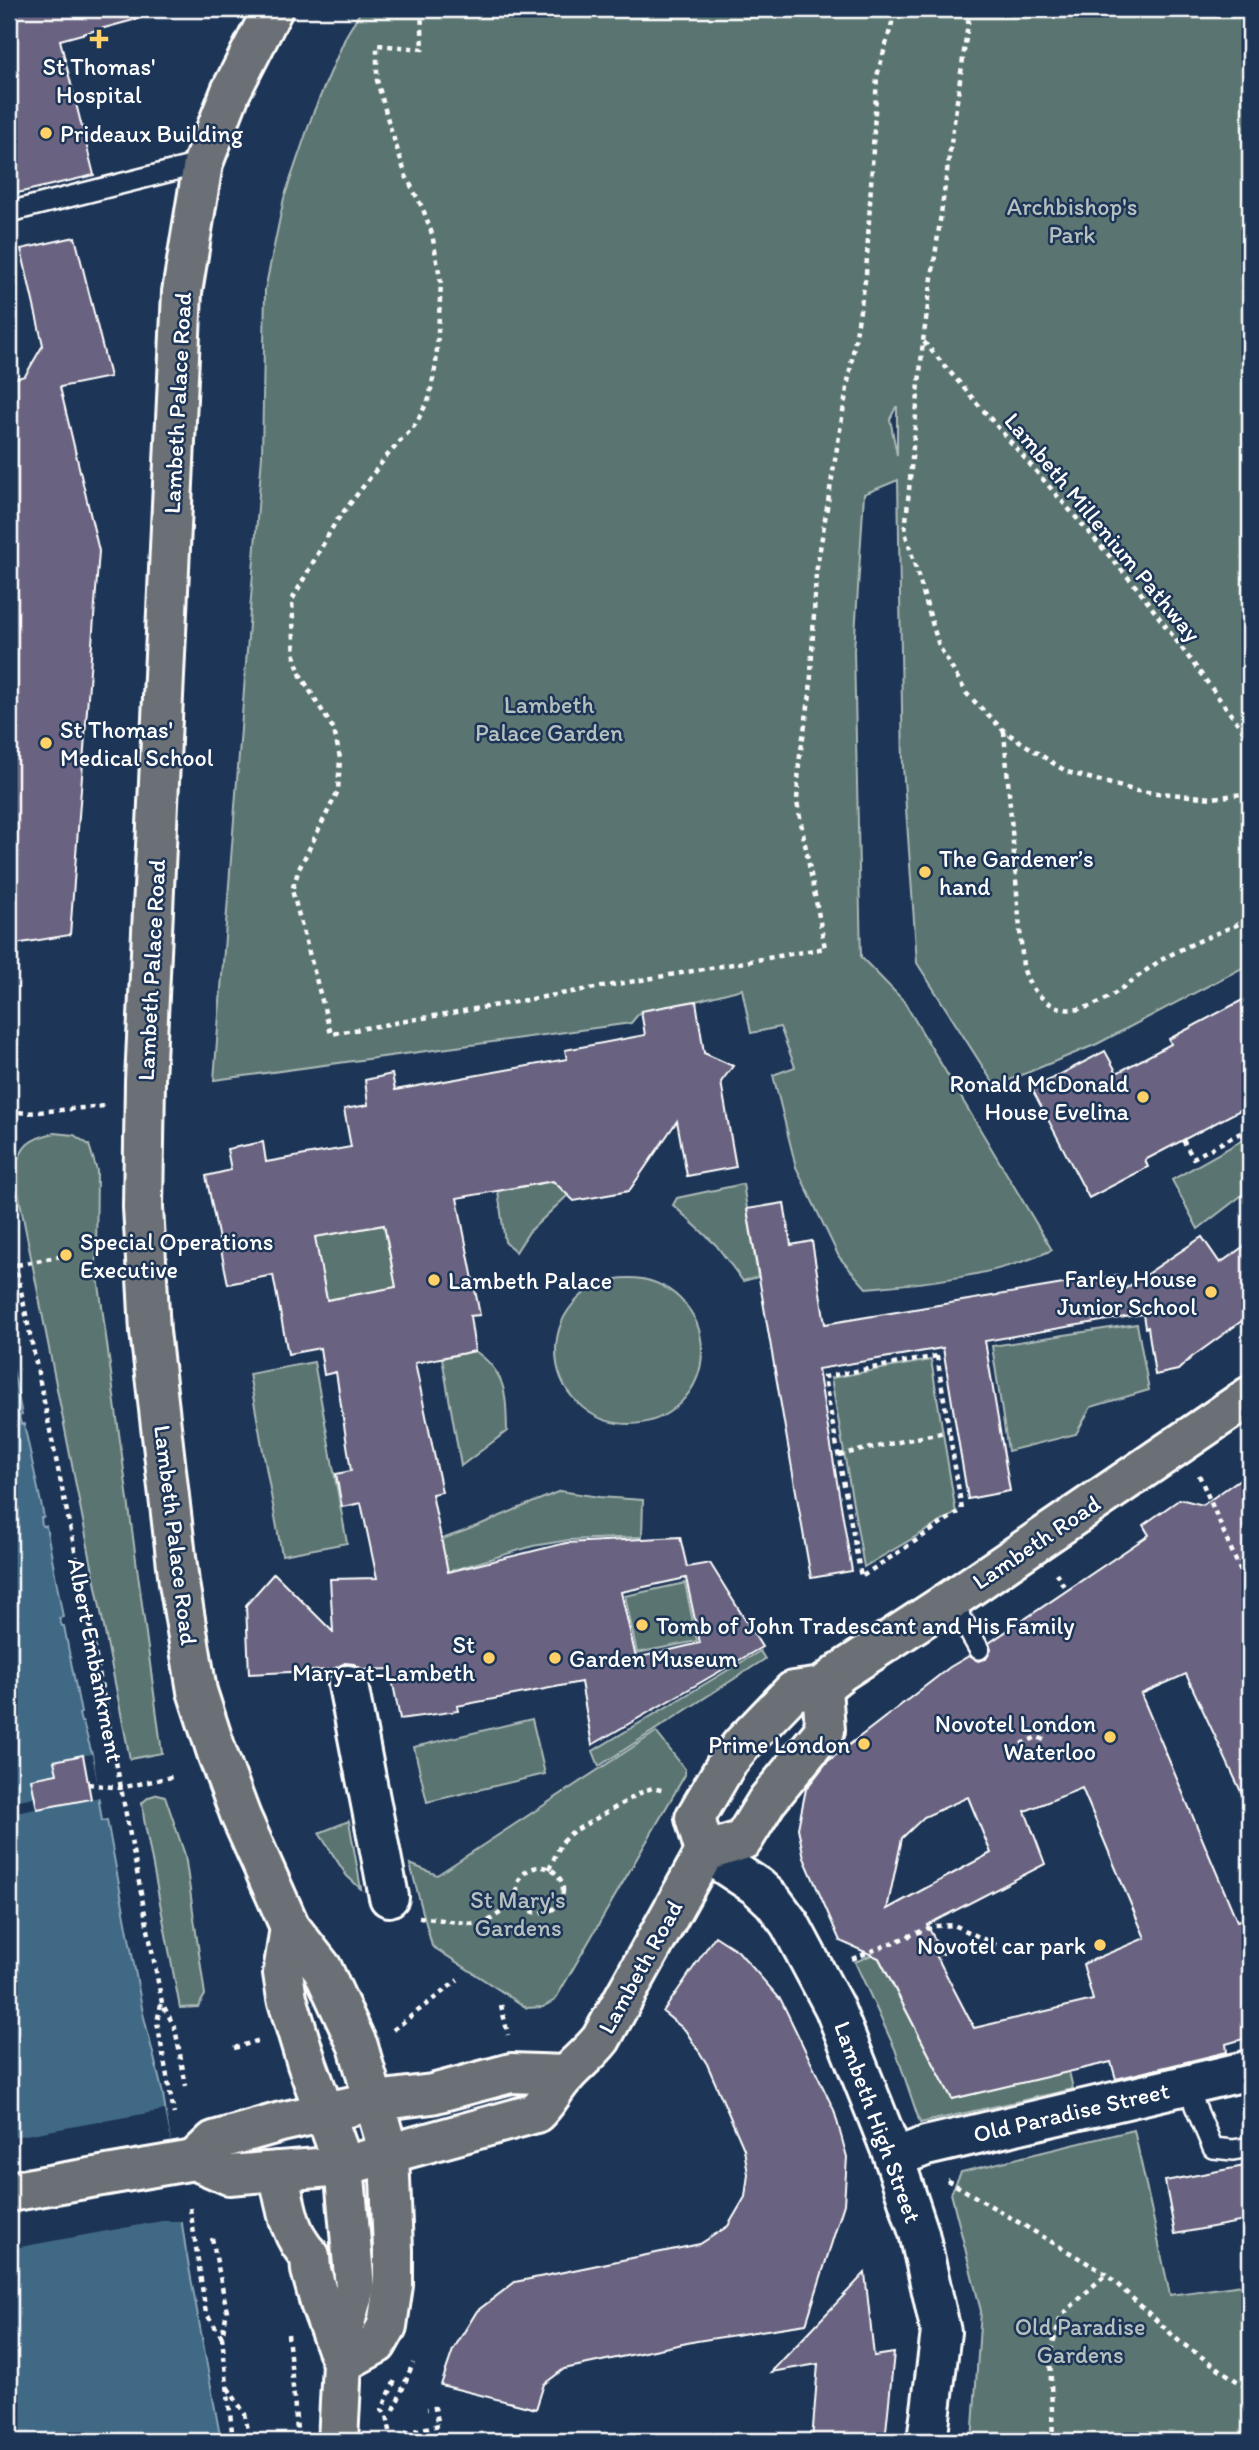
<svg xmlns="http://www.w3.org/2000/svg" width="1259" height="2450" font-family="Itim,sans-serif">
<rect width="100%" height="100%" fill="#1d3557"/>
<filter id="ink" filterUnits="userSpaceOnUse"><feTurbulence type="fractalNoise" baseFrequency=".0143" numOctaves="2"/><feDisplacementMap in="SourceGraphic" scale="14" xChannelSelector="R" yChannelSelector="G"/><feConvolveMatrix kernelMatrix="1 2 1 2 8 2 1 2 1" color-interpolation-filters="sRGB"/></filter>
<g filter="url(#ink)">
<!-- green -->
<g fill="#5a7471" stroke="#acbab8" stroke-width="2" fill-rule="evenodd">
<path d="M 362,9 L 1250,9 L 1250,964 L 1097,1044 L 995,1086 L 917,963 L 903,766 L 898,480 L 864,494 L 854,651 L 861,957 L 903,1000 L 1052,1250 C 996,1276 927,1283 866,1288 L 839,1257 L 796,1167 L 773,1075 L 795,1067 L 780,1027 L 751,1033 L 742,989 L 696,1001 L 641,1011 L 631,1023 L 214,1080 L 262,455 L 265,290 L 284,198 L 313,113 L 346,36 ZM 896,407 L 897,407 L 897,455 L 890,419 Z"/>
<path d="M 54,1133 L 74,1135 L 89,1145 L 97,1171 L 96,1262 L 162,1753 L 130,1759 L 14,1171 C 22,1145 28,1139 54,1133 Z"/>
<polygon points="1250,1136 1250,1189 1198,1229 1172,1180"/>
<polygon points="572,1178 566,1189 568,1195 529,1232 516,1252 505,1242 498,1191"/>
<polygon points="743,1184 758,1277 743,1281 716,1245 673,1205 677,1198"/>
<polygon points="384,1225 396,1287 327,1301 322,1273 303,1239"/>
<circle cx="629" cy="1351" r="73"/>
<polygon points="1137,1324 1149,1390 1091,1407 1076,1434 1008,1451 992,1346"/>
<path d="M 475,1351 C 507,1373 506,1395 507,1431 L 461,1466 L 442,1358 Z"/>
<polygon points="931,1360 956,1513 864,1567 831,1378"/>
<polygon points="314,1362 347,1543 282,1555 249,1374"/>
<polygon points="560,1491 599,1497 643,1500 642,1537 569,1540 533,1546 444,1573 437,1541 467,1530"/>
<polygon points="685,1583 697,1641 637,1653 625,1596"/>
<polygon points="760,1651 765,1659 599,1766 593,1751"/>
<polygon points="532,1719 545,1774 427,1802 414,1747"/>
<polygon points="656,1732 685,1769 685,1775 555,2000 543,2007 527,2008 432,1946 410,1864 437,1875"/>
<polygon points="158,1794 165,1796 185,1855 205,1995 198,2007 180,2008 144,1819 142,1803 149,1797"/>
<polygon points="349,1821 361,1889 347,1876 319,1833"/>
<polygon points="876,1953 952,2099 1069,2071 1073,2089 920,2123 895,2049 855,1962"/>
<polygon points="1134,2130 1170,2295 1250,2284 1250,2441 972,2441 981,2311 951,2193 961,2172"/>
</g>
<!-- water -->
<polygon fill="#3f6986" stroke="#8ca5b6" stroke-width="2" points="9,1350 22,1415 19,1416 21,1424 24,1424 44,1517 41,1518 42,1526 46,1526 63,1617 59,1618 62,1626 64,1626 81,1713 79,1714 81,1722 83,1722 92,1754 102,1821 107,1820 143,2013 163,2094 186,2251 221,2441 9,2441"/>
<!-- pier -->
<g fill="#1d3557">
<polygon points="92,1754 100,1797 9,1814 9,1802 34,1797 31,1779 56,1774 54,1761"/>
<polygon points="165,2110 186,2221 162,2221 9,2249 9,2138"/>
</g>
<!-- building -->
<g fill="#696481" stroke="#fff" stroke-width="2" fill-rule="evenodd">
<polygon points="9,9 139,9 141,18 60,40 94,175 9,195"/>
<polygon points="75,237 110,377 60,387 99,551 70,935 9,945 9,380 25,376 43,345 21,249"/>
<polygon points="1250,996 1250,1105 1145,1160 1148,1167 1089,1198 1032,1089 1105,1051 1117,1073 1171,1044 1169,1039"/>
<path d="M 696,1001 L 704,1053 L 733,1066 L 721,1082 L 736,1167 L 687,1176 L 677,1121 L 629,1191 L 574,1201 L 553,1181 L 457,1198 L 480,1315 L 470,1316 L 475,1351 L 415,1363 L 442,1492 L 432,1494 L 448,1572 L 566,1543 L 680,1537 L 687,1567 L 710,1563 L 762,1647 L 592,1745 L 581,1682 L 457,1706 L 458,1711 L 400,1719 L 390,1669 L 363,1670 L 354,1664 L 345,1663 L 332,1670 L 249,1674 L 246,1605 L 274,1573 L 333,1632 L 330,1579 L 377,1578 L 361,1503 L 342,1507 L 336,1474 L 351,1471 L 336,1372 L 324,1375 L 320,1348 L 288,1354 L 273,1275 L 228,1284 L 206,1176 L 231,1170 L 227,1149 L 263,1142 L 266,1162 L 351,1147 L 344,1109 L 368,1105 L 365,1080 L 392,1074 L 395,1090 L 567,1059 L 565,1050 L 645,1035 L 641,1011 ZM 384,1225 L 396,1287 L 327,1300 L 315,1237 ZM 686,1578 L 700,1643 L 636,1658 L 621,1592 Z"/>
<polygon points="784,1203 791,1245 812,1241 825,1324 1117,1275 1120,1292 1202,1237 1220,1263 1250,1242 1250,1315 1192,1357 1178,1370 1155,1375 1148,1327 1145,1328 1143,1314 985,1341 1010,1491 968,1499 943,1348 818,1369 852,1571 811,1578 747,1209"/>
<path d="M 1250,1472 L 1250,1811 L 1186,1674 L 1141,1694 L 1237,1921 L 1250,1917 L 1250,2037 L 1226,2044 L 1227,2052 L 1116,2079 L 1111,2062 L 952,2099 L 879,1958 L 840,1941 L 804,1858 L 798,1828 L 806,1789 L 827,1762 L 950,1667 L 969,1656 L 978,1661 L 986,1659 L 991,1650 L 989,1643 L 1149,1535 L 1143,1525 L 1180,1499 L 1203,1505 ZM 1082,1788 L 1145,1938 L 1083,1964 L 1093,2000 L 974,2028 L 936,1955 L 943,1954 L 927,1925 L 1045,1864 L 1025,1811 ZM 968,1797 L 991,1853 L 887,1909 L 902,1838 L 924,1817 Z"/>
<polygon points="83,1755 91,1799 37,1809 31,1779 57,1774 54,1761"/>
<polygon points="715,1936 738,1951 781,2000 834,2110 847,2157 844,2204 806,2324 697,2341 564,2369 544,2384 536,2409 441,2385 453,2350 477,2311 515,2282 700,2244 728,2226 745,2197 748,2174 744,2149 707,2064 685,2030 663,2012"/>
<polygon points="1250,2165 1250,2220 1175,2234 1165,2181"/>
<polygon points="865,2273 874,2356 894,2353 885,2441 812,2441 818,2364 771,2372"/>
</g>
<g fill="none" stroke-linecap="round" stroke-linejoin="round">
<!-- lane casing -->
<g stroke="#fff" stroke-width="24">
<g id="lane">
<polyline points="9,212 203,163"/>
<polyline points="951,1600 979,1649"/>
<polyline points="1189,2084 1195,2106 1213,2148 1233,2150 1250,2147"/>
</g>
</g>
<!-- street casing -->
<g stroke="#fff" stroke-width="44">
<g id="street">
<polyline points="348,1685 389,1897"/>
<polyline points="705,1852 758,1887 773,1901 790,1924 834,2007 894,2158 919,2233 941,2332 927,2441"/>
<polyline points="894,2158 926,2146 1250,2070"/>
</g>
</g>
<!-- primary casing -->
<g stroke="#fff" stroke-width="44">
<g id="primary">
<polyline points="273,9 231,91 203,163 182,292 145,1081 143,1207 150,1331 179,1583 197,1691 217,1753 241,1817 290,1927 322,1968 358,2046 389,2154 393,2250 393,2285 387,2326 377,2344 342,2363"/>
<polyline points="705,1852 695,1818 727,1763 742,1744 793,1691 822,1687 842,1671 951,1600 1250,1396"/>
<polyline points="290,1927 283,1973 287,1998 307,2064 344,2166 355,2287 338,2348"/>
<polyline points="194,2160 214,2141 281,2122 375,2101 432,2094 511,2073 566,2075"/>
<path d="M 278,2171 C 285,2200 288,2235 310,2256 L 311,2270 L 320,2303 L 342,2363 L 338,2441"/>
<path d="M 9,2192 L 194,2160 L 229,2175 L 344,2166 L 536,2113 C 548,2102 554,2088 565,2076 C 577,2063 590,2053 601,2039 L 705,1852 L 743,1840 L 767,1801 L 825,1730 L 822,1687"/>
</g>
</g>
<!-- path -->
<g stroke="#fff" stroke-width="4.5" stroke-dasharray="5 5" stroke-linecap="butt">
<polyline points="421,9 423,49 377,45 377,80 389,124 406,176 423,209 432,234 441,283 436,364 429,399 415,425 386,457 335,523 292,600 295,659 301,676 334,730 340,758 338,791 299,869 292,890 331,1034 825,948 797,802 799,762 810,694 816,573 866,275 877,76 892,23 891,9"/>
<polyline points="970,9 923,341 905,532 939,646 967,694 1004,731 1067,772 1137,791 1213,798 1250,793"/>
<polyline points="924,342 1138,589 1250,740"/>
<path d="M 1004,731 L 1023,967 C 1028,983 1033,991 1046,1001 C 1086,1030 1130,978 1163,959 C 1191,943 1221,932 1250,919"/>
<polyline points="9,1111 27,1113 105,1106"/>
<polyline points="1183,1140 1193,1158 1250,1128"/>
<polyline points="9,1233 84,1594 162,2003 175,2028 186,2086"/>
<polyline points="17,1265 66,1255"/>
<polygon points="937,1356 962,1510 861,1577 824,1377"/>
<polyline points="839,1455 949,1431"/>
<polyline points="1199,1475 1250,1593"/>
<polyline points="1056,1573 1066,1590"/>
<polyline points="1021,1744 1037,1737 1047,1741"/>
<polyline points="88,1784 120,1788 176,1776"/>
<circle cx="540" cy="1890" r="23"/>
<polyline points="549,1869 562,1842 571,1833 642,1792 652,1788 666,1791"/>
<polyline points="419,1917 473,1924 487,1922 520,1899"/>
<polyline points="852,1959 934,1926 954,1925 998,1946"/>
<polyline points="161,2004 157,2022 174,2114"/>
<polyline points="501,2005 508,2035"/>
<polyline points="393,2030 458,1980"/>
<polyline points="234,2048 260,2040"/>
<polyline points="947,2180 1106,2274 1180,2342 1250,2390"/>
<polyline points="190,2208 206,2313 222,2337"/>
<polyline points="212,2238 227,2311 222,2337 233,2441"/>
<polyline points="288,2334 297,2430"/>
<polyline points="228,2388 245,2414 250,2441"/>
<polyline points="394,2410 413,2363"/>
<polyline points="396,2438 405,2433 439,2425 435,2408 427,2409"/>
<polyline points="392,2441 387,2415 382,2410 396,2378"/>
<polyline points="1053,2441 1050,2353 1061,2316 1106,2274"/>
</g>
<!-- lane -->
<use href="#lane" stroke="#1d3557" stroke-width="19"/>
<!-- street -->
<use href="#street" stroke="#1d3557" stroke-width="38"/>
<!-- primary -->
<use href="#primary" stroke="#6b7074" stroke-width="38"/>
</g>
</g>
<!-- markers -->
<g fill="#ffd166" stroke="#1d3557" stroke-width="2.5">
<path d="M95.5 28.5h7v7h7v7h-7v7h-7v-7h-7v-7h7z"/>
<circle cx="46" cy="133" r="7"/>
<circle cx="46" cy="743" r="7"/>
<circle cx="925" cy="872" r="7"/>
<circle cx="1143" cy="1097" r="7"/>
<circle cx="66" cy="1255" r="7"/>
<circle cx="434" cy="1280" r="7"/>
<circle cx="1211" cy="1292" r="7"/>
<circle cx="642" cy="1625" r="7"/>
<circle cx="489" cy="1658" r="7"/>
<circle cx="555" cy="1658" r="7"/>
<circle cx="1110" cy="1737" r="7"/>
<circle cx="864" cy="1744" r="7"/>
<circle cx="1100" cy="1945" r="7"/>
</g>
<g text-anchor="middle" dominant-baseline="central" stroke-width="5" stroke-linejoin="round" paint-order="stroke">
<!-- poi labels -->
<g font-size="24" fill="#fff" stroke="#1d3557" text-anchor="start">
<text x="99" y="66" text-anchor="middle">St Thomas'<tspan x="99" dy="28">Hospital</tspan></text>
<text x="60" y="133">Prideaux Building</text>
<text x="60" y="729">St Thomas'<tspan x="60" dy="28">Medical School</tspan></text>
<text x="939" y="858">The Gardener’s<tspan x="939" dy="28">hand</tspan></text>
<text x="1129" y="1083" text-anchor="end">Ronald McDonald<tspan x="1129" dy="28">House Evelina</tspan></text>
<text x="80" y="1241">Special Operations<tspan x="80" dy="28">Executive</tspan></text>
<text x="1197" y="1278" text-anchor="end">Farley House<tspan x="1197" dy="28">Junior School</tspan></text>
<text x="448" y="1280">Lambeth Palace</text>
<text x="656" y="1625">Tomb of John Tradescant and His Family</text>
<text x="475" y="1644" text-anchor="end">St<tspan x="475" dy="28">Mary-at-Lambeth</tspan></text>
<text x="569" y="1658">Garden Museum</text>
<text x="1096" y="1723" text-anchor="end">Novotel London<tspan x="1096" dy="28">Waterloo</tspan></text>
<text x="850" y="1744" text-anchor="end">Prime London</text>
<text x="1086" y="1945" text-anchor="end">Novotel car park</text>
</g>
<!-- park labels -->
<g font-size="24" fill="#b5c0bf" stroke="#1d3557">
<text x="1072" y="206">Archbishop's<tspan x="1072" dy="28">Park</tspan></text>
<text x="549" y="704">Lambeth<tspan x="549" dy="28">Palace Garden</tspan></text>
<text x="518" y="1899">St Mary's<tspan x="518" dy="28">Gardens</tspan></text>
<text x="1080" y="2326">Old Paradise<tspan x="1080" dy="28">Gardens</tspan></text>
</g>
<!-- street labels -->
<g font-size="24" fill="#fff" stroke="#1d3557">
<text transform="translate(177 403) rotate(-87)">Lambeth Palace Road</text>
<text transform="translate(1103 527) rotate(50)">Lambeth Millenium Pathway</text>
<text transform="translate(151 970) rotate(-87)">Lambeth Palace Road</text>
<text transform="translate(176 1535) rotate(83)">Lambeth Palace Road</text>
<text transform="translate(1036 1542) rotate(-34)">Lambeth Road</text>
<text transform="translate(96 1660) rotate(79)">Albert Embankment</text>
<text transform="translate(640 1967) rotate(-61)">Lambeth Road</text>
<text transform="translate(1071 2112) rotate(-13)">Old Paradise Street</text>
<text transform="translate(878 2122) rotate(70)">Lambeth High Street</text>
</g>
</g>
<!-- margin -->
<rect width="1259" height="2450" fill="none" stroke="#1d3557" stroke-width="35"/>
<rect x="18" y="18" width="1224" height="2415" fill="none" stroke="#fff" stroke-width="2.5" filter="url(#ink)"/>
</svg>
